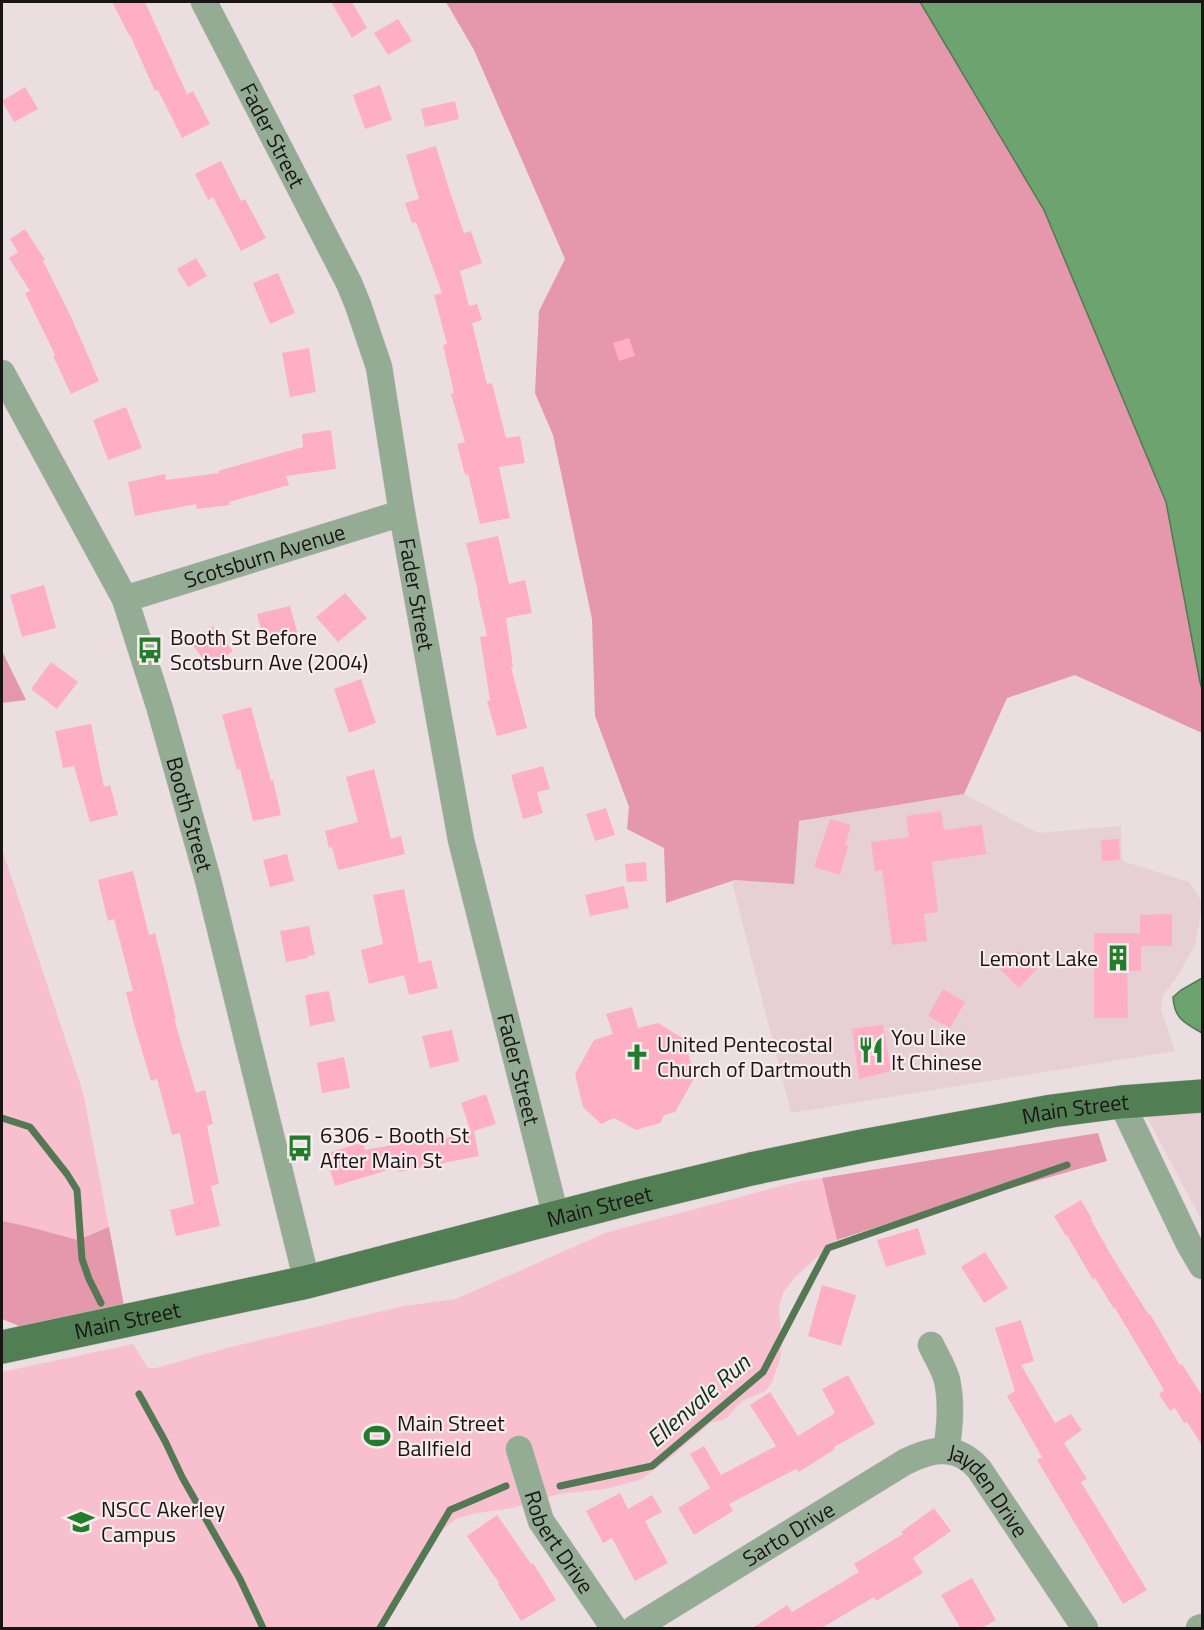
<svg xmlns="http://www.w3.org/2000/svg" width="1204" height="1630" font-family="'Titillium Web',sans-serif">
<rect width="100%" height="100%" fill="#ebdee1"/>
<!-- built -->
<g fill="#e6d0d5">
<polygon points="964,794 1038,833 1121,826 1122,861 1189,882 1202,902 1199,925 1195,945 1176,979 1163,995 1161,1010 1175,1051 791,1113 732,882 735,880 799,821"/>
<polygon points="1202,1096 1202,1221 1142,1108"/>
</g>
<!-- green -->
<g fill="#f8c0ce">
<polygon points="2,849 83,1092 109,1227 78,1240 26,1226 2,1221"/>
<polygon points="822,1178 837,1240 796,1276 783,1293 779,1308 782,1345 780,1360 772,1382 766,1391 742,1401 727,1418 723,1420 710,1423 674,1455 640,1480 605,1489 559,1494 513,1508 472,1514 456,1519 441,1531 414,1575 377,1628 2,1628 2,1372 133,1344 148,1368 156,1368 227,1348 404,1306 456,1299 605,1233 796,1182"/>
</g>
<!-- forest -->
<g fill="#e597ac">
<polygon points="446,2 920,2 1044,210 1166,503 1200,682 1202,689 1202,733 1075,675 1007,698 964,794 799,821 794,884 735,880 666,903 664,848 627,829 629,807 595,716 592,619 553,435 535,393 539,311 565,259 474,50"/>
<polygon points="2,651 26,700 2,703"/>
<polygon points="1098,1133 1107,1161 914,1215 837,1240 822,1178"/>
<polygon points="2,1221 26,1226 78,1240 109,1227 127,1321 43,1336 2,1319"/>
</g>
<!-- water -->
<g fill="#6da36e" stroke="#547853" stroke-width="1.5">
<polygon points="920,2 1202,2 1202,689 1200,682 1166,502 1044,210"/>
<path d="M 1202,978 L 1202,1033 C 1185,1023 1174,1019 1173,997 L 1181,990 Z"/>
</g>
<g fill="none" stroke-linecap="round" stroke-linejoin="round">
<!-- stream -->
<g stroke="#547853" stroke-width="7">
<polyline points="2,1118 30,1127 67,1174 77,1190 82,1259 89,1279 101,1303"/>
<polyline points="139,1394 165,1441 182,1477 240,1579 263,1628"/>
<polyline points="560,1486 652,1466 763,1372 828,1248 1067,1165"/>
<polyline points="380,1628 450,1510 506,1486"/>
</g>
</g>
<!-- building -->
<g fill="#feafc4">
<polygon points="112,2 145,2 187,94 193,91 210,124 182,138 158,90 155,91 130,35 129,35"/>
<polygon points="331,2 352,2 367,28 352,38"/>
<polygon points="398,19 412,41 388,55 374,33"/>
<polygon points="380,85 392,120 365,129 353,95"/>
<polygon points="25,87 38,109 14,122 2,101"/>
<polygon points="455,101 459,119 425,127 421,109"/>
<polygon points="436,146 449,189 464,233 471,231 482,263 460,271 469,306 477,304 482,320 472,323 487,384 492,383 506,438 520,436 525,463 499,467 510,518 480,524 468,474 465,475 457,444 465,442 451,394 454,393 443,345 447,344 434,295 442,293 416,222 412,223 405,203 419,199 406,155"/>
<polygon points="221,161 241,201 245,199 266,238 241,251 213,197 208,200 195,174"/>
<polygon points="25,229 45,260 43,261 71,317 99,381 71,394 53,356 55,355 25,293 30,291 9,258 18,252 10,239"/>
<polygon points="196,258 207,276 188,287 177,269"/>
<polygon points="278,273 295,313 270,324 253,283"/>
<polygon points="629,338 635,356 619,361 613,343"/>
<polygon points="309,348 316,392 290,397 282,353"/>
<polygon points="126,407 142,448 108,460 93,420"/>
<polygon points="331,430 336,469 286,476 289,485 229,502 230,505 197,509 196,504 135,516 128,482 165,474 166,480 219,473 218,471 303,447 302,434"/>
<polygon points="498,536 509,584 525,580 532,613 506,618 513,667 511,667 527,728 497,736 487,701 490,700 480,637 487,636 477,591 478,591 466,543"/>
<polygon points="44,585 56,628 22,637 10,595"/>
<polygon points="345,593 367,618 338,642 316,617"/>
<polygon points="290,606 298,635 264,643 257,614"/>
<polygon points="213,626 233,651 210,668 191,643"/>
<polygon points="51,662 78,682 57,709 31,689"/>
<polygon points="361,679 376,723 349,733 334,689"/>
<polygon points="251,707 271,781 273,780 281,815 253,821 240,769 237,770 222,715"/>
<polygon points="91,724 104,787 110,785 118,815 90,822 74,766 63,768 55,731"/>
<polygon points="543,766 550,789 537,792 543,813 523,819 511,775"/>
<polygon points="374,769 391,839 401,836 405,854 338,870 332,847 329,848 325,831 358,822 346,777"/>
<polygon points="606,808 615,835 595,841 586,814"/>
<polygon points="941,811 944,830 982,825 986,854 932,862 938,912 924,914 927,941 892,945 882,870 875,871 871,842 909,837 906,816"/>
<polygon points="830,819 851,825 845,846 848,846 840,875 814,867"/>
<polygon points="1119,839 1120,860 1102,861 1101,840"/>
<polygon points="287,854 294,881 270,887 263,860"/>
<polygon points="646,862 647,881 627,882 625,864"/>
<polygon points="133,871 149,935 155,933 176,1019 174,1019 196,1093 205,1090 213,1124 207,1126 219,1184 211,1186 220,1226 176,1236 170,1210 194,1204 180,1133 172,1135 157,1079 151,1081 134,1024 126,992 133,991 114,919 108,921 98,880"/>
<polygon points="624,886 629,908 590,916 585,895"/>
<polygon points="404,889 419,963 431,960 438,988 409,995 404,975 369,984 361,950 383,944 373,895"/>
<polygon points="1172,914 1172,946 1141,946 1141,971 1127,971 1128,1018 1094,1018 1094,933 1140,933 1140,915"/>
<polygon points="309,926 315,955 308,956 308,958 286,962 280,931"/>
<polygon points="1018,951 1037,969 1019,988 1000,969"/>
<polygon points="943,989 965,1002 950,1028 928,1016"/>
<polygon points="329,991 335,1021 310,1026 305,995"/>
<polygon points="632,1007 638,1028 658,1023 684,1039 695,1077 675,1112 664,1115 660,1123 636,1130 614,1118 601,1124 583,1107 575,1074 594,1040 613,1034 606,1014"/>
<polygon points="883,1025 891,1071 859,1079 852,1029"/>
<polygon points="452,1030 459,1061 430,1068 422,1036"/>
<polygon points="344,1057 350,1088 322,1093 317,1063"/>
<polygon points="486,1094 496,1124 471,1132 461,1103"/>
<polygon points="474,1131 479,1156 399,1172 398,1167 335,1186 325,1154 363,1142 365,1150 429,1138 430,1142"/>
<polygon points="1081,1200 1092,1219 1091,1220 1114,1260 1149,1315 1150,1314 1180,1365 1182,1364 1203,1397 1203,1447 1187,1422 1184,1423 1175,1408 1170,1411 1159,1394 1164,1390 1115,1308 1114,1309 1095,1278 1093,1280 1067,1235 1066,1236 1054,1216"/>
<polygon points="918,1228 926,1254 886,1267 877,1240"/>
<polygon points="985,1252 1008,1288 984,1303 961,1267"/>
<polygon points="822,1285 856,1295 841,1346 808,1336"/>
<polygon points="1021,1320 1034,1361 1021,1365 1055,1423 1071,1414 1082,1430 1064,1443 1087,1479 1081,1482 1147,1590 1123,1604 1037,1460 1042,1457 1007,1396 1015,1391 995,1328"/>
<polygon points="848,1375 875,1424 834,1447 835,1449 799,1472 796,1469 729,1504 733,1511 694,1535 678,1508 710,1488 690,1454 704,1446 721,1475 776,1446 750,1405 770,1392 798,1436 835,1413 822,1389"/>
<polygon points="620,1493 628,1509 652,1495 662,1512 645,1521 668,1563 635,1581 612,1538 603,1543 586,1511"/>
<polygon points="934,1508 951,1531 913,1558 923,1573 876,1601 874,1597 820,1629 751,1629 787,1605 792,1612 859,1572 854,1564 903,1534 901,1532"/>
<polygon points="497,1515 531,1564 533,1563 556,1600 521,1621 498,1584 499,1583 467,1536"/>
<polygon points="972,1578 996,1620 980,1629 961,1629 941,1595"/>
</g>
<g fill="none" stroke-linecap="round" stroke-linejoin="round">
<!-- minor casing -->
<g stroke="#c5babc" stroke-width="27">
<g id="minor">
<path id="s1" d="M 204,2 L 349,283 L 358,305 L 379,367 L 402,513 L 461,840 L 556,1217"/>
<path id="s2" d="M 2,373 L 125,599 L 160,709 L 208,880 L 307,1282"/>
<path id="s3" d="M 125,599 L 402,513"/>
<polyline points="1121,1102 1189,1244 1202,1266"/>
<path d="M 931,1345 C 936,1356 944,1368 947,1380 C 952,1403 950,1428 946,1451"/>
<path id="s4" d="M 519,1449 L 541,1521 L 614,1628"/>
<path id="s5" d="M 635,1628 L 905,1462 C 932,1449 956,1443 979,1469 L 1085,1628"/>
<polyline points="1199,1628 1202,1627"/>
</g>
</g>
<!-- primary casing -->
<g stroke="#c5babc" stroke-width="34">
<g id="primary">
<path id="s6" d="M 2,1347 L 307,1282 L 631,1198 L 751,1169 L 862,1146 L 1052,1111 L 1121,1102 L 1202,1096"/>
</g>
</g>
<!-- minor -->
<use href="#minor" stroke="#94ac94" stroke-width="26"/>
<!-- primary -->
<use href="#primary" stroke="#517e53" stroke-width="33"/>
</g>
<!-- icons -->
<defs>
<g id="bus-bare" transform="scale(2.07)"><path d="M-5-6H5V4H4V6H2V4H-2V6H-4V4H-5ZM-3.5-4V0h7V-4ZM-3.5 1.2v1.5H-2V1.2ZM2 1.2v1.5H3.5V1.2Z" fill="#217d2c" stroke="#f8ebee" stroke-width="2.5" paint-order="stroke"/></g>
<g id="building-bare" transform="scale(2.07)"><path d="M-4-6H4V6H1V3H-1V6H-4ZM-2.5-4.3h1.7v1.8h-1.7ZM.8-4.3h1.7v1.8H.8ZM-2.5-1h1.7V.8h-1.7ZM.8-1h1.7V.8H.8Z" fill="#217d2c" stroke="#f8ebee" stroke-width="2.5" paint-order="stroke"/></g>
<g id="restaurant-bare" transform="scale(2.07)"><path d="M-5-6h1v4h1v-4h1v4h1v-4h1v5L-1.5 .5V6h-2V.5L-5-1ZM5-6V6H3V1.5H1.5Q1.5-4 5-6Z" fill="#217d2c" stroke="#f8ebee" stroke-width="2.5" paint-order="stroke"/></g>
<g id="church-bare" transform="scale(2.07)"><path d="M-1.2-6h2.4v3.5h3.3v2.4h-3.3V6h-2.4V-.1h-3.3v-2.4h3.3Z" fill="#217d2c" stroke="#f8ebee" stroke-width="2.5" paint-order="stroke"/></g>
<g id="stadium-bare" transform="scale(2.07)"><path d="M0-5a6.5 5 0 1 0 0 10a6.5 5 0 1 0 0-10ZM-3.5-1.8h7v3.6h-7Z" fill="#217d2c" stroke="#f8ebee" stroke-width="2.5" paint-order="stroke"/></g>
<g id="university-bare" transform="scale(2.07)"><path d="M0-5L7-2L0 1L-7-2ZM-4 1L0 2.5L4 1V4Q0 6-4 4Z" fill="#217d2c" stroke="#f8ebee" stroke-width="2.5" paint-order="stroke"/></g>
</defs>
<g fill-rule="evenodd">
<use href="#bus-bare" x="150" y="650"/>
<use href="#building-bare" x="1118" y="958"/>
<use href="#restaurant-bare" x="871" y="1050"/>
<use href="#church-bare" x="637" y="1057"/>
<use href="#bus-bare" x="300" y="1148"/>
<use href="#stadium-bare" x="377" y="1436"/>
<use href="#university-bare" x="81" y="1522"/>
</g>
<g text-anchor="middle" dominant-baseline="central" stroke-width="4.5" stroke-linejoin="round" paint-order="stroke">
<!-- street labels -->
<g font-size="22" fill="#191415" stroke="#f8ebee">
<text stroke="none"><textPath href="#s1" startOffset="150">Fader Street</textPath></text>
<text stroke="none"><textPath href="#s3" startOffset="146">Scotsburn Avenue</textPath></text>
<text stroke="none"><textPath href="#s1" startOffset="636">Fader Street</textPath></text>
<text stroke="none"><textPath href="#s2" startOffset="482">Booth Street</textPath></text>
<text stroke="none"><textPath href="#s1" startOffset="1122">Fader Street</textPath></text>
<text stroke="none"><textPath href="#s6" startOffset="1100">Main Street</textPath></text>
<text stroke="none"><textPath href="#s6" startOffset="614">Main Street</textPath></text>
<text stroke="none"><textPath href="#s6" startOffset="128">Main Street</textPath></text>
<text stroke="none"><textPath href="#s5" startOffset="420">Jayden Drive</textPath></text>
<text stroke="none"><textPath href="#s5" startOffset="180">Sarto Drive</textPath></text>
<text stroke="none"><textPath href="#s4" startOffset="102">Robert Drive</textPath></text>
</g>
<!-- poi labels -->
<g font-size="22" fill="#191415" stroke="#f8ebee" text-anchor="start">
<text x="170" y="637">Booth St Before<tspan x="170" dy="25">Scotsburn Ave (2004)</tspan></text>
<text x="1098" y="958" text-anchor="end">Lemont Lake</text>
<text x="891" y="1037">You Like<tspan x="891" dy="25">It Chinese</tspan></text>
<text x="657" y="1044">United Pentecostal<tspan x="657" dy="25">Church of Dartmouth</tspan></text>
<text x="320" y="1135">6306 - Booth St<tspan x="320" dy="25">After Main St</tspan></text>
<text x="397" y="1423">Main Street<tspan x="397" dy="25">Ballfield</tspan></text>
<text x="101" y="1509">NSCC Akerley<tspan x="101" dy="25">Campus</tspan></text>
</g>
<!-- water labels -->
<g font-size="24" font-style="italic" fill="#0a330f" stroke="#f8ebee">
<text transform="translate(698 1400) rotate(-41)">Ellenvale Run</text>
</g>
</g>
<!-- border -->
<rect width="1204" height="1630" fill="none" stroke="#191415" stroke-width="6"/>
</svg>
